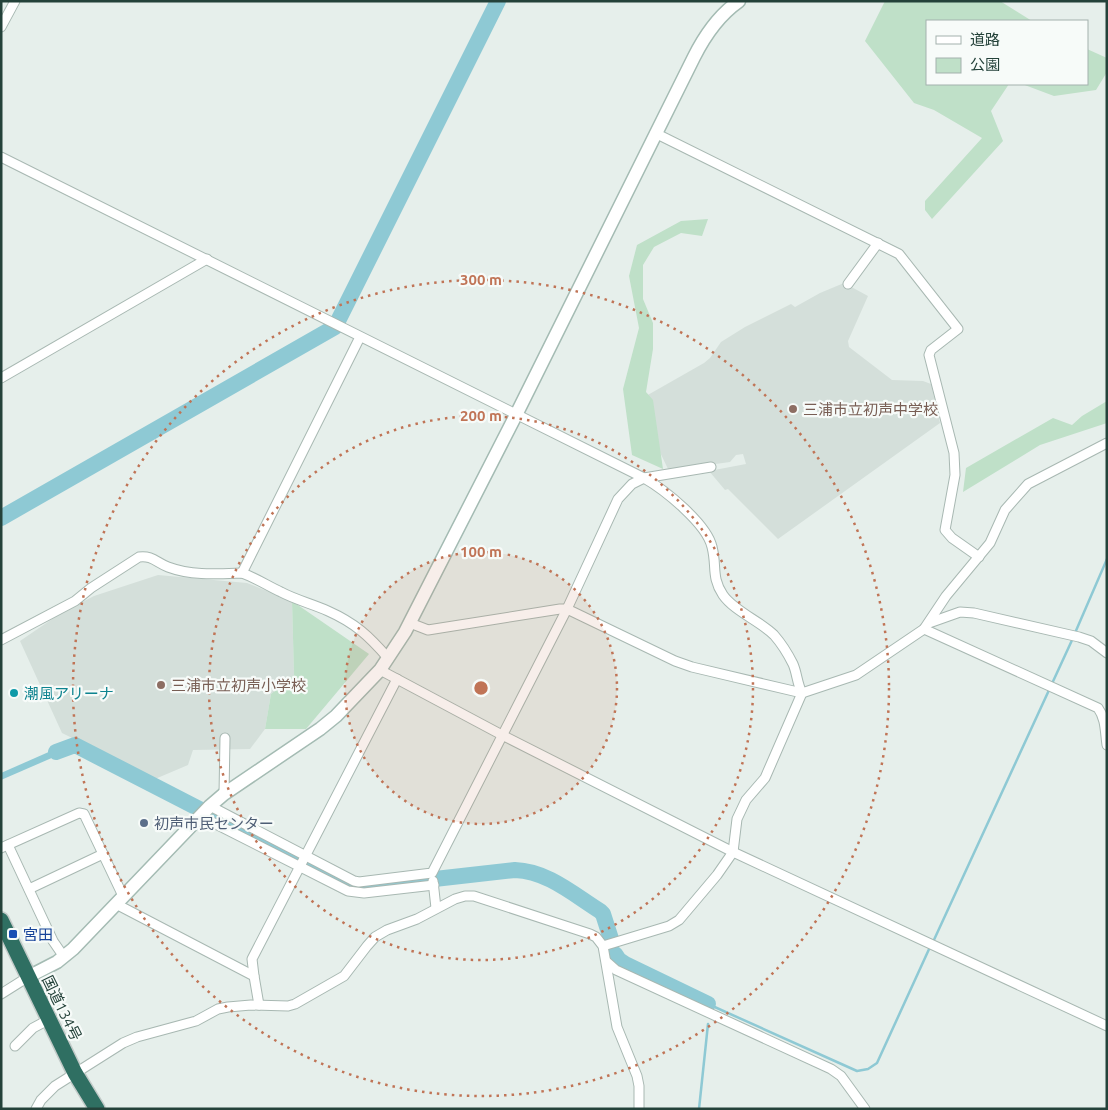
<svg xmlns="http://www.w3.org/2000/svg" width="1108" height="1110" font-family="Ubuntu,'Noto Sans JP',sans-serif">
<rect width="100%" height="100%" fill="#e6efeb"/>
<!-- built -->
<g fill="#d4dfda">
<polygon points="844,283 868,296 848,341 849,347 892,380 923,381 931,384 940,423 778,539 728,489 725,490 709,471 746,464 743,454 736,455 730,462 672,470 668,469 657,446 646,396 704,363 710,358 721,342 745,327 791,304 795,307 820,293"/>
<polygon points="158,575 247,583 292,601 294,675 271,694 265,729 250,749 193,750 188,765 155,779 62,733 20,641 61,613 94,596"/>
</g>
<!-- green -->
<g fill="#bfe0c8">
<polygon points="885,1 1000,1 1032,21 927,21 927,84 1009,84 991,111 1003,141 932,219 925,210 925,201 982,138 934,110 914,103 865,41"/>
<polygon points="1087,49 1107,58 1107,72 1096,90 1054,96 1022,84 1087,84"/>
<polygon points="708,219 702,236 681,233 654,247 643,265 643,299 653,323 653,349 646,392 653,400 663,469 632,455 623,389 639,328 629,276 637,245 681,221"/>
<polygon points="1107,401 1107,423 1040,445 963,492 966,468 1053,418 1072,425 1082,416"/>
<polygon points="292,601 369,654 306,729 265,729 271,694 294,675"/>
</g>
<!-- water -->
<polygon fill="#8ec9d4" points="75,743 77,747 1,780 1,773 60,747"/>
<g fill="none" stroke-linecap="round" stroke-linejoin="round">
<!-- stream -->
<g stroke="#8ec9d4" stroke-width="2.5">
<polyline points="1075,633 1107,559"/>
<polyline points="933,942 1073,638"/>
<polyline points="709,1006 708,1004 857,1071 868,1069 877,1063 930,947"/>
<polyline points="699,1109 708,1024"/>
</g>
<!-- river -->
<g stroke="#8ec9d4" stroke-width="16">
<polyline points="1,518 335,327 498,1"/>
<path d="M 56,752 L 75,745 L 351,887 L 364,887 L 515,870 C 547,871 573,894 600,911 L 603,914 L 611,939"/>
<polyline points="615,954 619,960 625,964 708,1004"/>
</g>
<!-- street casing -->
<g stroke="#a8b8b2" stroke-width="11">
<g id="street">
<polyline points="1,27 15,1"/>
<polyline points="655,133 899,254 958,329 931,350 929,355 954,453 955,475 945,530 952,538 979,557"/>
<path d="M 1,157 L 644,478 C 665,490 707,524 712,547 C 717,566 711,577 723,595 C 734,611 760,621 774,635 C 781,643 788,654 793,664 C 797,673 797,683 802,693 L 765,778 L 746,800 L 737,819 L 733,852 L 717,875 L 679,920 L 669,926 L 603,946"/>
<polyline points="848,284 878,243"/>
<polyline points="1,378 207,259"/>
<polyline points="242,573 360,337"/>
<polyline points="410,623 428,630 560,609 567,609 675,661 692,667 802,693 856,675 924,629 946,596 990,543 1005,510 1028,484 1107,443"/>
<polyline points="929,623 960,612 974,613 1079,637 1091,641 1107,653"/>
<path d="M 924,629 L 1098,708 C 1106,719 1105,732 1107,745"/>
<path d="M 1,640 L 75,601 L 91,588 L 139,557 C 152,555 157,563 168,567 C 192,576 217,574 242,573 C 256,578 268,586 281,592 C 296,600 313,604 328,611 C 355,623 369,636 388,658"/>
<polyline points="380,670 502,735 733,852 1107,1026"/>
<polyline points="224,794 225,738"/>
<polyline points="210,806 354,881 359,882 432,873 567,609 618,499 632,484 644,478 711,467"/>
<polyline points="200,816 348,891 364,893 434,885"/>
<polyline points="8,845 53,941 64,957"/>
<polyline points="1,848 79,813 84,814 123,896"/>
<polyline points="433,881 436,908"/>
<polyline points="29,889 103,854"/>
<polyline points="116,904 254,976 259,1005"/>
<polyline points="607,962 616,970 831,1069 841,1076 865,1109"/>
<polyline points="254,976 252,959 397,679"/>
<polyline points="1,994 28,977"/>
<polyline points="15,1046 33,1028 48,1020"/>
<polyline points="36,1109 41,1100 55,1086 123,1043 137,1037 196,1021 218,1009 228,1007 251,1005 288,1006 295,1004 344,976 367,946 375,937 387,930 417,919 455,899 465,896 474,896 590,934 596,937 603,946 617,1027 637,1076 639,1086 639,1109"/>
</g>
</g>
<!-- secondary casing -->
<g stroke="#a4bbb3" stroke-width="15">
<path id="secondary" d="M 28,977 L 57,962 L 73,949 L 210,806 L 224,794 L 320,729 L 336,716 L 380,670 L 405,632 L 517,413 L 694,57 C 705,35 719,15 739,1"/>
</g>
<!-- highway casing -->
<g stroke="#c2cac8" stroke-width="18">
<polyline id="highway" points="1,920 75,1073 97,1109"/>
</g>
<!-- street -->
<use href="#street" stroke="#fff" stroke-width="9"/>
<!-- secondary -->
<use href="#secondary" stroke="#fff" stroke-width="12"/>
<!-- highway -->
<use href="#highway" stroke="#2f6f62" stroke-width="15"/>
</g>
<!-- distance rings -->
<circle cx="481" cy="688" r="136" fill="#c07456" fill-opacity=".12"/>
<g fill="none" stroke="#c07456" stroke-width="2.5" stroke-dasharray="2.5 5">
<circle cx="481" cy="688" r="136"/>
<circle cx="481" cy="688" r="272"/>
<circle cx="481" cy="688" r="408"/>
</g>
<!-- markers -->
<g fill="#8d6e63" stroke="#f7fbf9" stroke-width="2">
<circle cx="793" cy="409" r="5"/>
<circle cx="161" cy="685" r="5"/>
</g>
<circle fill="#0f9aa8" stroke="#f7fbf9" stroke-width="2" cx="14" cy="693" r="5"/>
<circle fill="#5c6f8a" stroke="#f7fbf9" stroke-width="2" cx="144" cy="823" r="5"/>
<rect fill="#1a4fb4" stroke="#f7fbf9" stroke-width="2" x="8" y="929" width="10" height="10" rx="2.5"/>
<g text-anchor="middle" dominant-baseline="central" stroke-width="4.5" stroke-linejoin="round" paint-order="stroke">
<!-- education labels -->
<g font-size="15" fill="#785e54" stroke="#f7fbf9" text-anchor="start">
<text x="803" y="409">三浦市立初声中学校</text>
<text x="171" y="685">三浦市立初声小学校</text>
</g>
<!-- culture labels -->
<g font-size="15" fill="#0d838f" stroke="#f7fbf9" text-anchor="start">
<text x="24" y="693">潮風アリーナ</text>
</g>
<!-- service labels -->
<g font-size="15" fill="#4e5e75" stroke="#f7fbf9" text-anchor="start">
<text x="154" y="823">初声市民センター</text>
</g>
<!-- transit labels -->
<g font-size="15" fill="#164399" stroke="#f7fbf9" text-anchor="start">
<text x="23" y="934">宮田</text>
</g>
<!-- street labels -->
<g font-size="15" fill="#24423a" stroke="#f7fbf9">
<text transform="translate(62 1008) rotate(64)">国道134号</text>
</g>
</g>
<circle cx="481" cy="688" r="8" fill="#c07456" stroke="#f7fbf9" stroke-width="2.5"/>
<g font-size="15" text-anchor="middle" font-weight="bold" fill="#c07456" stroke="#f7fbf9" stroke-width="4.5" stroke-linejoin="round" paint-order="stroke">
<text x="481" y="285">300 m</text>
<text x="481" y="421">200 m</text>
<text x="481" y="557">100 m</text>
</g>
<!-- border -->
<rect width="1108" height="1110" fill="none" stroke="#24423a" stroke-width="5"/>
<!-- legend -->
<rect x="926" y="20" width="162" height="65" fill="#f7fbf9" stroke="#a3b1ad"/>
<rect x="936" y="36" width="25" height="8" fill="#ffffff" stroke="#a3b1ad"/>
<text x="970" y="45" font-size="15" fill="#24423a">道路</text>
<rect x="936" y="58" width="25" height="15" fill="#bfe0c8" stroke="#a3b1ad"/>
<text x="970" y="70" font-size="15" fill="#24423a">公園</text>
</svg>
